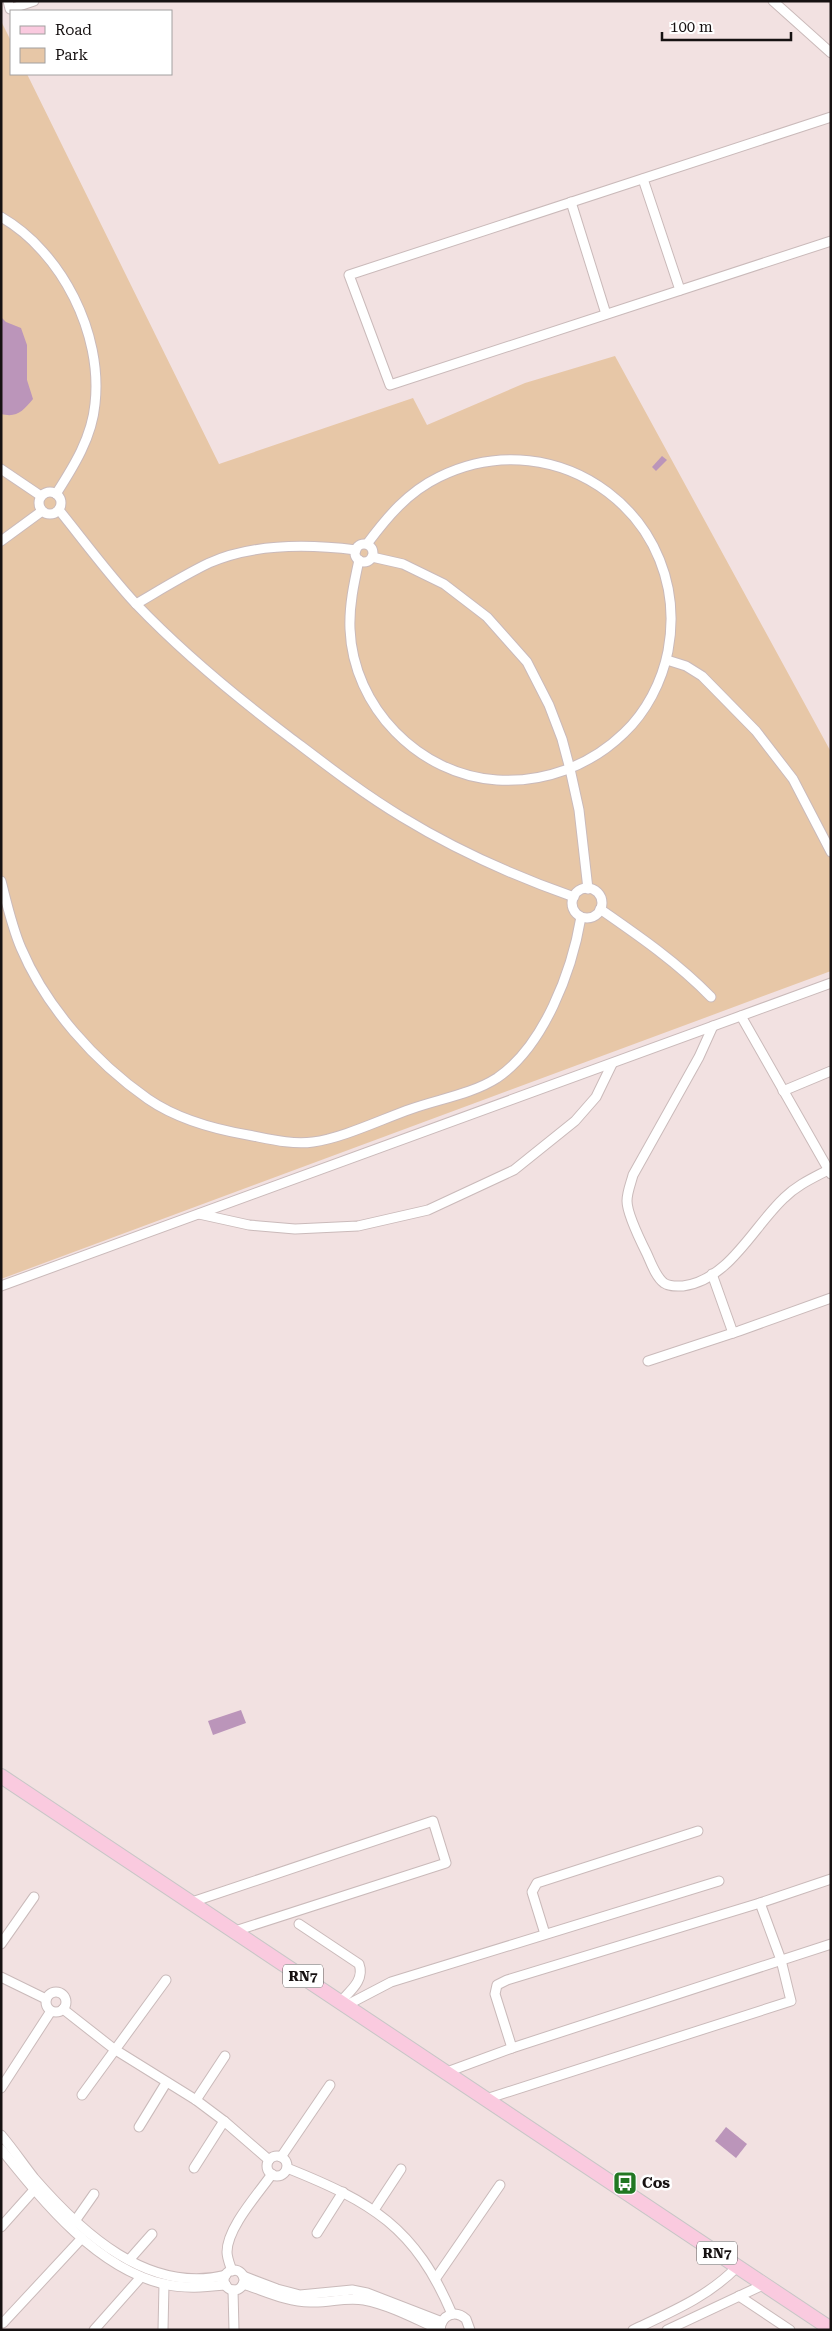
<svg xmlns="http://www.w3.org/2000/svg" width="832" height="2331" font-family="'Roboto Serif',serif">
<rect width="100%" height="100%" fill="#f2e1e1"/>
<!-- green -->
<polygon fill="#e7c7a7" points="1,21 11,41 11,74 27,74 219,464 413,398 427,425 525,383 615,356 831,752 831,971 1,1279"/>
<!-- water -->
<g fill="#bb95ba">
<path d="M 1,317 L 6,322 L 21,328 L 27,345 L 27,380 L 33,399 C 23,411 17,418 1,414 Z"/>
<polygon points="662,456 667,460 656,471 652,467"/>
<polygon points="241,1710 246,1723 213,1735 208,1721"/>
<polygon points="726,2127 747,2144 736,2158 715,2141"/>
</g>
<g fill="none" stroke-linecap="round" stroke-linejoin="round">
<!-- street casing -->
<g stroke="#cababa" stroke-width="11">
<g id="street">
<polyline points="8,1 10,9 34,1"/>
<polyline points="773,1 831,53"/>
<polyline points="831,117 349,275 390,385 831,241"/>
<polyline points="643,179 680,290"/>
<polyline points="571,202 606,314"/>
<path d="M 1,217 C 62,252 103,334 95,404 C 92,437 74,466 56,494"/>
<polyline points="1,469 41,496"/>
<circle cx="50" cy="503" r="11"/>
<path d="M 59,510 C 84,541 109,575 136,604 C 182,652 235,696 288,736 C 325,764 362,793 402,817 C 456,850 514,876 574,897"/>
<polyline points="1,541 42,511"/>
<circle cx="364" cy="553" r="9"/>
<polyline points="372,557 403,564 444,584 487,617 527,662 549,705 562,739 570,769 579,810 588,889"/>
<path d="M 359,560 C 354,583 349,606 350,629 C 353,707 419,775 497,780 C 544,783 590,766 624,733 C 646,712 662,682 668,651 C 693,519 559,418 439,477 C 408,492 387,517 367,544"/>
<path d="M 136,604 C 160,590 184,575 209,563 C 254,543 308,544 356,550"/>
<polyline points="667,660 686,666 702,676 756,731 793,779 831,852"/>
<path d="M 1,881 C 7,904 12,927 21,948 C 46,1007 95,1062 148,1099 C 177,1119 213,1129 248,1135 C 269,1139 292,1145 313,1142 C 343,1138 382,1119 411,1109 C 439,1099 472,1094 497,1078 C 544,1046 572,971 581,917"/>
<circle cx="587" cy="903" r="15"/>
<path d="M 600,909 C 639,936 678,963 711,997"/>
<polyline points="741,1016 831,1174"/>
<path d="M 713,1026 L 699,1057 L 633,1175 C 631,1183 627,1192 627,1201 C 627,1213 641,1242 647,1254 C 651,1263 656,1277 664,1283 C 670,1287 676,1286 683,1286 C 729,1280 753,1227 784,1198 C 797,1185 813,1178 828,1170"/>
<polyline points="783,1091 831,1071"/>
<polyline points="199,1214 249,1225 295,1229 358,1226 428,1210 514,1170 575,1121 596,1097 612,1064"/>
<polyline points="712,1274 733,1333"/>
<polyline points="1,1286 831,983"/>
<polyline points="648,1361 739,1331 831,1298"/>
<polyline points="192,1902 433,1821 446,1863 235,1931"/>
<polyline points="760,1903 831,1879"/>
<path d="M 299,1924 L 359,1964 C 365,1980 350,1991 341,2001"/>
<polyline points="545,1934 532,1892 537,1883 698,1831"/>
<polyline points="1,1944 34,1897"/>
<polyline points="1,1977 46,1999"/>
<circle cx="56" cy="2002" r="10"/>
<polyline points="347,2005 391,1982 719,1881"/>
<polyline points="63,2009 114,2049 196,2100 224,2121 269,2160"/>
<polyline points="447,2072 512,2048 831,1944"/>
<polyline points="1,2088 51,2011"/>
<polyline points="82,2095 166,1980"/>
<polyline points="486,2099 791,2001 781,1960 760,1903 507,1980 497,1985 495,1994 512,2048"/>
<polyline points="196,2100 225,2056"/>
<polyline points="139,2127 166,2083"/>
<path d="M 1,2135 C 13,2149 23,2164 34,2178 C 81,2232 148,2295 226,2275"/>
<path d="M 1,2149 C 43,2201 96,2268 164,2284 C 185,2289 205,2287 226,2285"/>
<circle cx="277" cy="2166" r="10"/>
<polyline points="281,2157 330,2085"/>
<polyline points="194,2168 224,2121"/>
<path d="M 287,2168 C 372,2202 415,2227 452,2314"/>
<polyline points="374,2210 401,2169"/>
<polyline points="75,2221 94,2194"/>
<polyline points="1,2227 34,2190"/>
<polyline points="317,2233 343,2192"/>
<polyline points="129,2260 152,2234"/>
<circle cx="234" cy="2280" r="10"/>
<path d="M 232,2271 C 230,2265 227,2258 227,2252 C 227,2228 258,2194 272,2174"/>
<polyline points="243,2276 277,2289 300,2295 352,2290 367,2293 442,2322"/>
<polyline points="436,2278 500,2185"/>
<path d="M 243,2284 C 265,2291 287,2302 310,2302 C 330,2303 343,2297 364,2300 C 390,2305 416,2319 440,2330 C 441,2315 455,2309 466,2319 L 470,2330"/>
<polyline points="233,2290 234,2330"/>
<polyline points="739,2296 790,2330"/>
<polyline points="3,2323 82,2238"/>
<polyline points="94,2330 141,2277"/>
<polyline points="163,2330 164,2284"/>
<path d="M 633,2330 C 671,2312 708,2297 738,2266"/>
<polyline points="667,2330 765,2284"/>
</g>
</g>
<!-- primary casing -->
<g stroke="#c7c6c6" stroke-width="16">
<polyline id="primary" points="1,1776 831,2329"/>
</g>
<!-- street -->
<use href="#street" stroke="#fff" stroke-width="9"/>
<!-- primary -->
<use href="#primary" stroke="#facadf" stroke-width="14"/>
</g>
<!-- icons -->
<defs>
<g id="bus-square" transform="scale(1.25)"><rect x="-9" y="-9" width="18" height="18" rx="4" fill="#227723" stroke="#fff"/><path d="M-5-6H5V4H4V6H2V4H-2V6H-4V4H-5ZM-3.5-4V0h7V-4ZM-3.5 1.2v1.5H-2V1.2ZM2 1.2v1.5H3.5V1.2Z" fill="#fff"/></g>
</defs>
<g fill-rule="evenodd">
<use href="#bus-square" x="625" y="2183"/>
</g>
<g text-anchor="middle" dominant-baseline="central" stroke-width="5" stroke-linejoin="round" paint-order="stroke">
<!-- shield labels -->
<g fill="#fff" stroke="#5c5858" stroke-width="1">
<rect x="283" y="1964.5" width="40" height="23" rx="4"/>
<rect x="697" y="2241.5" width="40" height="23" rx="4"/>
</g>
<g font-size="14" font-weight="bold" fill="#161111">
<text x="303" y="1976">RN7</text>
<text x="717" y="2253">RN7</text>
</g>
<!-- poi labels -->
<g font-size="15" font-weight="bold" fill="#161111" stroke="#fff" text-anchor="start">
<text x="642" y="2183">Cos</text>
</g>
</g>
<!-- border -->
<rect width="832" height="2331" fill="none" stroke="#161111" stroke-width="5"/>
<!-- legend -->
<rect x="10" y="10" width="162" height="65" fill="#ffffff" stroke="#a2a0a0"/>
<rect x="20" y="26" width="25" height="8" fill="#facadf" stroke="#a2a0a0"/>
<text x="55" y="35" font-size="15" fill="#161111">Road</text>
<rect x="20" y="48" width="25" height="15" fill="#e7c7a7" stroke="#a2a0a0"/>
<text x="55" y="60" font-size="15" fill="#161111">Park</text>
<!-- scale -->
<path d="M662 32v8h129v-8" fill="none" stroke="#161111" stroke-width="2.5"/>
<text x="670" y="32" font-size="15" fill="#161111" stroke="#ffffff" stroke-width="4" paint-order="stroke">100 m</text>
</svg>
